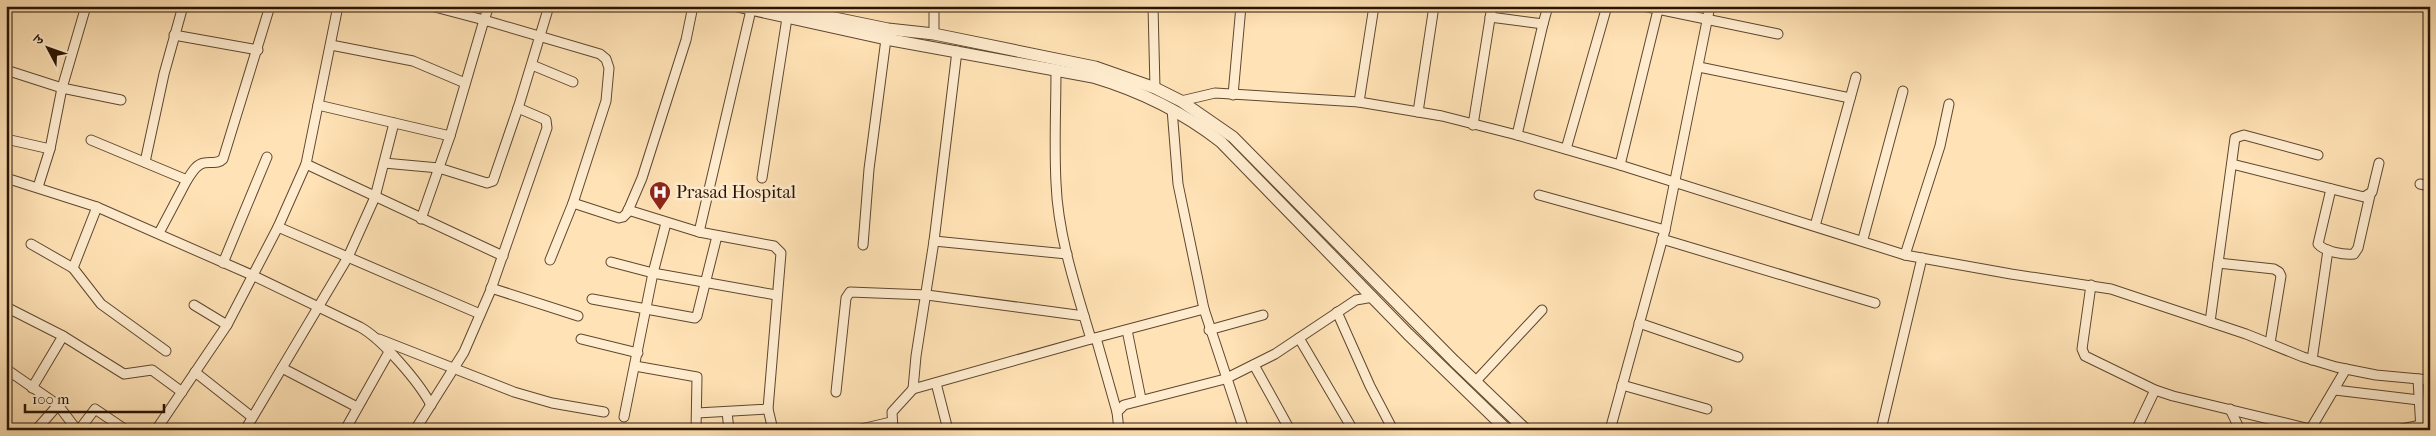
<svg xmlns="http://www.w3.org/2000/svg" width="2436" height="436" font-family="'IM FELL French Canon','Noto Serif Devanagari',serif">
<rect width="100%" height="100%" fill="#ffe2b5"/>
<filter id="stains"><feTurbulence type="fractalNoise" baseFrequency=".004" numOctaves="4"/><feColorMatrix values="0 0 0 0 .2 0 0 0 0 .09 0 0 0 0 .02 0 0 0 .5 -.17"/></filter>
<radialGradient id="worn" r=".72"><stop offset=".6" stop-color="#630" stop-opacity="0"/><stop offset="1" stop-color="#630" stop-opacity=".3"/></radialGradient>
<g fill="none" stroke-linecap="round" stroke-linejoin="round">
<!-- minor casing -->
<g stroke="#5e472f" stroke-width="11">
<g id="minor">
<polyline points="431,6 484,20 489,6"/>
<polyline points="934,6 934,34"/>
<polyline points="1153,6 1155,88"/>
<polyline points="1643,6 1778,34"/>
<polyline points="1490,17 1543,24 1548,6"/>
<polyline points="174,35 258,50"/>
<polyline points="331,45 413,61 465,83"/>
<polyline points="532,65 573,82"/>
<polyline points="1699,67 1850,98"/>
<polyline points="6,70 62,88 86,6"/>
<polyline points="1233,95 1241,6"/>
<polyline points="1181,101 1215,93 1359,102 1442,116 1517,135 1620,165 1905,255 2011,274 2111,289 2246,334 2303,357 2336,367 2376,375 2430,380"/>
<polyline points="1359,102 1374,6"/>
<polyline points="318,105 450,136 484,20 600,54 606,59 609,68 606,101 573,203 550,260"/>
<polyline points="1172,109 1178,184 1204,309 1244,430"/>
<polyline points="1418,112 1434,6"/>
<polyline points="1473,125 1492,6"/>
<polyline points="1517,135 1543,24"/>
<polyline points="6,139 50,149"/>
<polyline points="91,140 187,180 159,233"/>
<polyline points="1566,149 1607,6"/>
<polyline points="145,162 164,74 183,6"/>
<polyline points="384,163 439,168 487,183 493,181 519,105 549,6"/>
<polyline points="306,164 503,256"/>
<polyline points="2232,164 2364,197 2372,192 2379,163"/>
<polyline points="1620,165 1659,6"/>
<path d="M 6,178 L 97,207 L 254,276 L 360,327 C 382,339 419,382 431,405"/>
<polyline points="762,178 787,18"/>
<path d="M 187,180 C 191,174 196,164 204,163 C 212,161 217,165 223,159 L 270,6"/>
<polyline points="2420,184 2430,186"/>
<polyline points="38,187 50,149 62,88 121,100"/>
<path d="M 2331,189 L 2318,244 C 2325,252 2344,255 2354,254 L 2358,248 L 2370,195"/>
<polyline points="1539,195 1665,230"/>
<polyline points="573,203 619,218 623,217 627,213 642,178 686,40 693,6"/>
<polyline points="628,210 699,232 774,246 781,253 768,409 697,413"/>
<polyline points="421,219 450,136"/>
<polyline points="1815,226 1856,77"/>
<polyline points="278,227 480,314"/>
<polyline points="699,232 751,10"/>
<polyline points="1662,239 1875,303"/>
<polyline points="1863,239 1903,91"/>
<polyline points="934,241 1067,254"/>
<polyline points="31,244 73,268 97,207"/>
<polyline points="863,245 869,169 886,39"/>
<polyline points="1905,255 1940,146 1949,104"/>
<polyline points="611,262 653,273 776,295"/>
<polyline points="223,263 267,157"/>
<polyline points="2218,263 2274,269 2279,272 2281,276 2270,343"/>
<polyline points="73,268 101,304 166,351"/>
<polyline points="2091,285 2082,349 2085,356 2155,390 2173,396 2310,429"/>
<polyline points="491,288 578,316"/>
<polyline points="592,299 695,318 697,316 717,236"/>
<polyline points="194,305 227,325"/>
<polyline points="6,307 63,336 32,388"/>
<polyline points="1337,312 1370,386 1393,430"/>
<polyline points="2210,322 2235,138 2244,135 2318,155"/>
<polyline points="1639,323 1738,357"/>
<polyline points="1127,330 1141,399"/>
<polyline points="1209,330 1263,315"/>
<polyline points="63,336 124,374 152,370 182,392"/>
<polyline points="1096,338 1117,412"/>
<polyline points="1299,338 1353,430"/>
<polyline points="379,339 514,392 552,403 604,412"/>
<polyline points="581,339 638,353"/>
<polyline points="1091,339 1204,309"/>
<polyline points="2312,360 2328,250"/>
<polyline points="1254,365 1290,430"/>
<polyline points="635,366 697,377 696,430"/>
<polyline points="282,368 357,407"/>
<polyline points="6,369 58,405 36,430"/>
<polyline points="195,372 252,417"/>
<polyline points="2418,379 2421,430"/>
<polyline points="1475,382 1542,310"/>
<polyline points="936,383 948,430"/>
<polyline points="1622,385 1707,409"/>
<polyline points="913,389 916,356 934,241 957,51"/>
<polyline points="2335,390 2419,400"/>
<polyline points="836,392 846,298 850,292 927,295 1084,316"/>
<polyline points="58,405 77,430"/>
<polyline points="768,409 773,430"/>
<polyline points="2230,409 2240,430"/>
<polyline points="727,412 729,430"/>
<polyline points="624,417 653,273 666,223"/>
<polyline points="79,430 95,409 126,430"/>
<polyline points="156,430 227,325 278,227 306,164 338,6"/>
<polyline points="245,430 348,257 375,197 394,123"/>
<polyline points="345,430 389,352"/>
<polyline points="415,430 464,352 490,292 547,128 546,120 518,108"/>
<polyline points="857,430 891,422"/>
<path d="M 893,430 L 892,412 L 913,389 L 1091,339 C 1076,289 1058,236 1056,183 C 1054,145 1056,107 1056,69"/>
<polyline points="1119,430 1117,412 1124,405 1225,379 1275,354 1356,300 1373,297"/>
<polyline points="1610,430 1665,230 1710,6"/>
<polyline points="1881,430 1922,258"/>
<polyline points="2136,430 2155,390"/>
<polyline points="2310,430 2346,369"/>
<polyline points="2397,430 2421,425"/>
</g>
</g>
<!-- tertiary casing -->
<g stroke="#5e472f" stroke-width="13">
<g id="tertiary">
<path d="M 737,6 L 886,39 L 1093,77 C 1140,91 1183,112 1221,142 L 1408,334 L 1507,430"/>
<polyline points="776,6 888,29 934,34 1095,67 1155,88 1181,101 1233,137 1454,361 1526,430"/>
</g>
</g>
<!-- minor -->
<use href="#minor" stroke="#ffeccf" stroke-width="9"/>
<!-- tertiary -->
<use href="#tertiary" stroke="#ffeccf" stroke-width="11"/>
</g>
<!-- icons -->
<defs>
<g id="hospital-pin" transform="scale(1.125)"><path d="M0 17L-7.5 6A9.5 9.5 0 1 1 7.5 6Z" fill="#8f2418" stroke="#ffeccf"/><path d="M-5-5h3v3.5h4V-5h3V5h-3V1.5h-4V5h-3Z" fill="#fff"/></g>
</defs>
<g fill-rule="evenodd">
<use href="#hospital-pin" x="660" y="192"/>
</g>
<g text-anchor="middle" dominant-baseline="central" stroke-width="5" stroke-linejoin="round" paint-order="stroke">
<!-- poi labels -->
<g font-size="18" fill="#281302" stroke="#ffeccf" text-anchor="start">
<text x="676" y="192">Prasad Hospital</text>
</g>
</g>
<!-- margin -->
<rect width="2436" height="436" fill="none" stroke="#ffe2b5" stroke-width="25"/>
<rect x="8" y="8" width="2421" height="421" fill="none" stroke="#281302" stroke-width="2.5"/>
<rect x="12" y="12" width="2411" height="411" fill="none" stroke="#281302"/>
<!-- north arrow -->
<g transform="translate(48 48) rotate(311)" stroke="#ffeccf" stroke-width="4" paint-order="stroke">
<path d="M0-4L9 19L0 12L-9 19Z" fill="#281302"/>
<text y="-8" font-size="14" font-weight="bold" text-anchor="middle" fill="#281302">उ</text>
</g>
<!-- scale -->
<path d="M25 404v8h139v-8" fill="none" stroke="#281302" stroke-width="2.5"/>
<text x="32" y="404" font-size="15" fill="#281302" stroke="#ffeccf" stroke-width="4" paint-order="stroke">100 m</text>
<rect width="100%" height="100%" filter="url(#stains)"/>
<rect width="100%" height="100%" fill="url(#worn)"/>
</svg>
